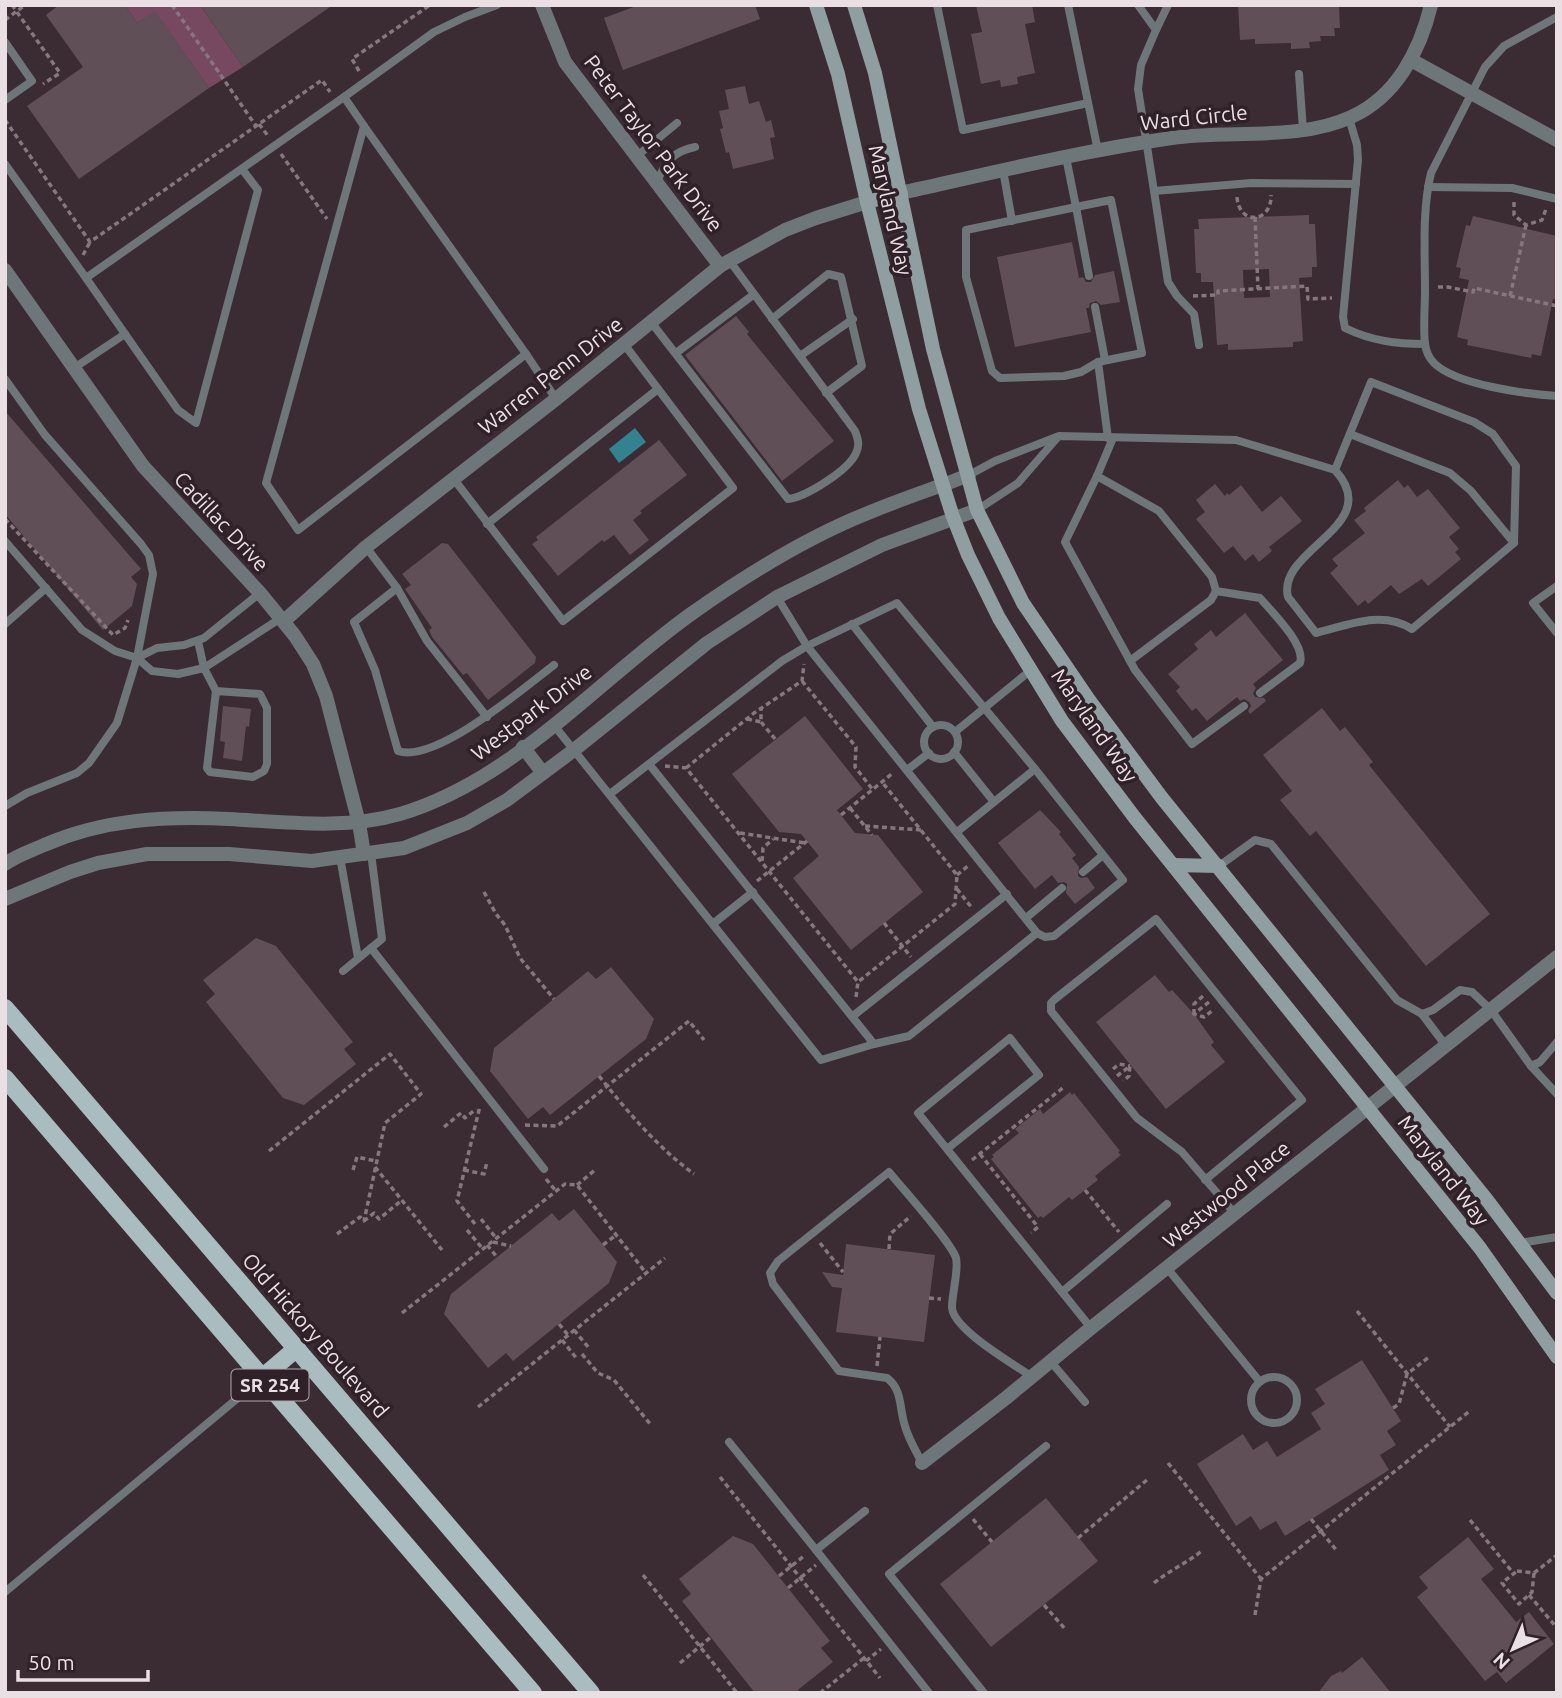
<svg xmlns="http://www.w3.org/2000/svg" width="1562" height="1698" font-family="Ubuntu,sans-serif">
<rect width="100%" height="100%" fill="#3b2b32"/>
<!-- green -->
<polygon fill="#764960" points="125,5 200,5 243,67 209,88 155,12 137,23"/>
<!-- water -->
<polygon fill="#33828f" points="635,428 646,442 619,463 609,449"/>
<!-- building -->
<g fill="#604f57" fill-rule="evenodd">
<polygon points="59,5 125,5 137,23 155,11 209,88 79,179 27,106 83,67 46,15"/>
<polygon points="200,5 333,5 243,67"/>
<polygon points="639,5 755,5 760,19 623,70 604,18"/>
<polygon points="976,5 1032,5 1035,22 1025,24 1035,73 1017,77 1018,84 1001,87 1000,80 981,84 971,34 982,32"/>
<polygon points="1238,5 1339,5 1340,28 1334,28 1335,36 1320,36 1321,41 1309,42 1310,48 1291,49 1291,43 1255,44 1255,39 1240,40"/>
<polygon points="745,86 749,104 759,101 766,122 771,120 775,137 770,138 774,159 733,169 729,152 726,153 720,129 723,128 719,111 729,109 725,90"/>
<path d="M 1309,215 L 1309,224 L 1315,224 L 1317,267 L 1312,267 L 1312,277 L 1299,278 L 1303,341 L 1293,342 L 1293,347 L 1228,350 L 1228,344 L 1217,345 L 1213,282 L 1201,282 L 1201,273 L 1196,273 L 1194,229 L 1199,229 L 1198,219 ZM 1269,269 L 1270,297 L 1244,298 L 1243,270 Z"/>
<polygon points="1473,216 1557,236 1557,300 1553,299 1541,356 1532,354 1531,358 1467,345 1468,340 1457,337 1469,280 1459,278 1461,268 1456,267 1466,225 1470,226"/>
<polygon points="1072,242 1079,278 1083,277 1086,282 1091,282 1095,275 1114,271 1120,302 1101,305 1096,301 1090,303 1089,308 1086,308 1091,332 1015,347 997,257"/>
<polygon points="736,316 749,332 747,334 834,441 782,481 685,355"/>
<polygon points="5,411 141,569 131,577 137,584 132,606 103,630 5,514"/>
<polygon points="659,440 687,475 640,511 642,513 633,520 649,540 630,555 614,535 604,542 602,540 558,576 532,544 538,540 536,537"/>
<polygon points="1398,480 1404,488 1408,485 1417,497 1428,489 1460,528 1449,537 1459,549 1455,552 1461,559 1428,586 1422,579 1399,594 1391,585 1368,604 1365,600 1358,606 1330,573 1338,566 1332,559 1365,533 1354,520 1366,511 1364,508"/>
<polygon points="1215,484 1225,496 1227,493 1229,495 1241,485 1262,512 1281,496 1302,521 1269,547 1272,551 1259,562 1253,554 1245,561 1233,546 1224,553 1196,519 1205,512 1196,500"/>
<polygon points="442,543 448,544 536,657 535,663 488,700 467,673 463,675 432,637 429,630 432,628 405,589 411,585 402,574"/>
<polygon points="1245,613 1283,660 1253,684 1256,688 1253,693 1255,697 1264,698 1266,701 1250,714 1248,711 1251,706 1249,702 1244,699 1240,701 1237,697 1207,721 1196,708 1192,711 1176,691 1180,687 1168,674 1198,649 1194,644 1211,630 1216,637"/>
<polygon points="223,706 251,709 249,727 246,726 242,761 223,758 225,742 220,741"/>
<polygon points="1322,708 1340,731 1345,727 1373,762 1369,765 1490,914 1426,966 1316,831 1310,836 1280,800 1292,791 1263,755"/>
<polygon points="805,716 863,789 837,810 855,833 878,835 923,892 851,950 793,878 819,856 801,834 779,832 732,774"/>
<polygon points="1040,810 1061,832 1059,834 1076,855 1072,858 1079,867 1078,876 1081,878 1087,877 1095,888 1075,904 1066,893 1067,884 1064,882 1058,883 1052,875 1035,889 998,843"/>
<polygon points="256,938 276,946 353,1042 344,1049 356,1064 304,1105 283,1098 206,1002 215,994 203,980"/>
<polygon points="611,967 654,1019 646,1039 550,1115 543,1107 528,1119 490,1071 494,1048 588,971 596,979"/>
<polygon points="1155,975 1169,992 1172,990 1194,1014 1214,1042 1211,1045 1225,1062 1166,1109 1096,1022"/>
<polygon points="1070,1092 1072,1095 1074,1093 1120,1151 1118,1152 1121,1155 1095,1176 1098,1180 1072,1200 1069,1197 1043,1218 1041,1216 1038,1218 991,1159 994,1157 992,1155 1019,1133 1015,1129 1040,1109 1043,1114"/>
<polygon points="574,1209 617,1262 609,1283 513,1361 506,1353 488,1368 444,1314 451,1294 552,1213 559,1221"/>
<polygon points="846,1244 935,1255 924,1342 836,1332 842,1288 832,1287 822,1272 843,1275"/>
<polygon points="1362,1360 1401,1421 1387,1431 1396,1445 1380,1455 1389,1470 1285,1536 1276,1521 1260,1530 1251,1516 1236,1526 1197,1464 1243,1434 1253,1450 1267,1441 1277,1457 1321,1429 1311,1413 1325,1404 1315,1389"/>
<polygon points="1046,1498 1098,1561 991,1647 940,1584"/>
<polygon points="733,1536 753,1544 830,1641 821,1648 833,1662 794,1693 755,1693 682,1601 691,1594 679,1579"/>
<polygon points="1468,1537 1494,1569 1481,1579 1516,1622 1529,1612 1554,1644 1506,1683 1497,1672 1485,1681 1417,1597 1428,1588 1419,1577"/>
<polygon points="1362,1657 1391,1693 1318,1693 1331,1676 1341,1671 1342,1673"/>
</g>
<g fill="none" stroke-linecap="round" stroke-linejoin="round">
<!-- path -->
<g stroke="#85777d" stroke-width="3.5" stroke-dasharray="5 3.5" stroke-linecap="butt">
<polyline points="12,5 60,73 43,84"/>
<polyline points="172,5 256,126"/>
<polyline points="5,20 25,5"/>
<polyline points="359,71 352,59 430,5"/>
<polyline points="5,120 90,242 322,80 330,92"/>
<polyline points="259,124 268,136"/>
<polyline points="281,154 327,219"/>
<path d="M 1237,197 C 1239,226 1272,223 1271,195"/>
<polyline points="1514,202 1514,215 1526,225 1542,220 1546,209"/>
<polyline points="1255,217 1258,289"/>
<polyline points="83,255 90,242"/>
<polyline points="1438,287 1448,287 1473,292 1474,288 1557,306"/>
<polyline points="1193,296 1218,295 1218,291 1307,286 1308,299 1332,298"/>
<polyline points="1510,296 1526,225"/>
<polyline points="1557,311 1557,318"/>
<polyline points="5,519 113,635 125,628 128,620"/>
<polyline points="802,681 856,747 855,767 873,790"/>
<polyline points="747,719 761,722 761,708"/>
<polyline points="761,722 776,740"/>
<polyline points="665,766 686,768 858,982"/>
<polyline points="686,768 754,713 802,681 804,664"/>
<polyline points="850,808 872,835"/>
<polyline points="841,815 893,773"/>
<polyline points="865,826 922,830"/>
<polyline points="740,833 805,843"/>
<polyline points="762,861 763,848 773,839"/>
<polyline points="957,875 969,865"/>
<polyline points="757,881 807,841"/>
<polyline points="957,889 972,908"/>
<polyline points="484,892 496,914 505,925 520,958 554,999"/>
<polyline points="884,923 911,957"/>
<polyline points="856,997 858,982 955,904 957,875 882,782"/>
<polyline points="1209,1002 1194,1014 1204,1017 1213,1010"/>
<polyline points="1194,1014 1194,1004 1203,996"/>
<polyline points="1113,1069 1119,1064 1130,1066"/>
<path d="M 599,1076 C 628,1112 657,1147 694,1174"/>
<polyline points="1117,1076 1130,1066 1129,1076 1123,1081"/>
<polyline points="525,1125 557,1126 689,1021 704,1040"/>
<polyline points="444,1127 461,1113 465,1118 476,1109"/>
<polyline points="269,1151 390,1054 421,1094 385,1123 364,1221"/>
<polyline points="980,1154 1038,1227 1031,1233"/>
<polyline points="972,1160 1064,1087"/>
<polyline points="375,1167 442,1250"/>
<polyline points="353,1170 357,1157 376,1161"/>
<polyline points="464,1170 484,1174 487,1162"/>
<polyline points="546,1179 556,1191"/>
<polyline points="577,1185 595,1170"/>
<polyline points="1085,1190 1119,1232"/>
<polyline points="481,1219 496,1238"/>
<polyline points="475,1224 457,1201 480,1106"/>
<polyline points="467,1230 483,1249"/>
<polyline points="337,1234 360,1217 364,1221 374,1213 379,1219 402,1200"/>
<polyline points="493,1242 511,1246"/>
<polyline points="820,1243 843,1272"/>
<polyline points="487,1245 497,1257"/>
<polyline points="603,1245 616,1235"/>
<polyline points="889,1249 890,1234 911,1216"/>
<polyline points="929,1298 941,1299"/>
<polyline points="1357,1311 1450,1427"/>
<polyline points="402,1313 565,1184 577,1185 646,1273"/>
<polyline points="559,1324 568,1335"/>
<polyline points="574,1330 589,1348"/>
<polyline points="562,1340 577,1359"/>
<polyline points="582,1354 598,1373 614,1380 651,1425"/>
<polyline points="877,1366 880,1337"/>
<polyline points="478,1407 665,1258"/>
<polyline points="1393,1408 1399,1404 1407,1374 1429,1357"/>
<polyline points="1168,1463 1261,1579"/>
<polyline points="720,1477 880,1678"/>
<polyline points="973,1519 992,1542"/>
<polyline points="1311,1519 1337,1551"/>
<polyline points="1470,1520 1514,1574"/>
<polyline points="1078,1538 1148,1479"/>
<polygon points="1517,1571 1534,1573 1532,1592 1519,1604 1502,1583"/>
<polyline points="1534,1573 1557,1555"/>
<polyline points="643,1575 737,1693"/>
<polyline points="779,1576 804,1556"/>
<path d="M 1154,1583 C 1170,1570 1187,1563 1203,1550"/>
<polyline points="788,1588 816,1565"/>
<polyline points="1529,1595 1557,1628"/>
<polyline points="1044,1605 1066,1630"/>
<polyline points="1255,1615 1261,1579 1471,1410"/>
<polyline points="866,1661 881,1649"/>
<polyline points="680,1663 711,1637"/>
<polyline points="797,1691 798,1693"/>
<polyline points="820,1693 864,1658"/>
</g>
<!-- service -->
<g stroke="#6d7678" stroke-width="8">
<polyline points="497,5 465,17 434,32 344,97 364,126 266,483 298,530 526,354 556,399"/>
<polyline points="937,5 963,130 1088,103"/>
<polyline points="1068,5 1098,151"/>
<polyline points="1138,5 1156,30 1141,65 1138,89 1154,191"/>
<path d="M 1557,17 L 1504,46 L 1485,67 L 1431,173 C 1422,210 1425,252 1425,290 C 1425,308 1423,327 1425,344 C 1426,351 1429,358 1434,363 C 1456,385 1526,394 1557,396"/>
<polyline points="1156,30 1168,5"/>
<polyline points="5,42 32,81 5,100"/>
<polyline points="1299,74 1303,130"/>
<path d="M 1349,118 L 1357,145 L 1358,160 L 1343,317 L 1345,328 C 1372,341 1396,344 1425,344"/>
<polyline points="364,126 526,354"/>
<polyline points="637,156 677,123"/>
<polyline points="1066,157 1076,207 966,230 966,277 992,371 1000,378 1064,376 1081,372 1098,362 1142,353 1111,200 1076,207 1089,276"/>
<polyline points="5,164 86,278"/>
<polyline points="242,169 258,190 196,423 178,410 86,278 344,97"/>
<polyline points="1003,170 1012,221"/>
<path d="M 657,182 C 665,162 674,151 695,147"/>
<polyline points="1428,187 1512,188 1557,199"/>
<polyline points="1095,307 1105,360"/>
<polyline points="772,319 828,274 841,277 862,366 826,393"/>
<path d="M 651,322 L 788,499 C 806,497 849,470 856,453 C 860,445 858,439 855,431 L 729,260"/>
<polyline points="1199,345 1194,314 1177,296 1168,282 1154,191 1251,183 1356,184"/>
<polyline points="676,353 753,295"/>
<polyline points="800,356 853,319"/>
<polyline points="1098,362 1108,438"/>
<polyline points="74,368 125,334"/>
<polyline points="5,379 45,435 141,544 149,555 153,574 137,658 117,723 89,763 77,773 27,793 5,806"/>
<polyline points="1350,434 1450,473 1471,491 1514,543"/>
<polyline points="1113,438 1097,476 1065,542 1135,670 1192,744 1244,706"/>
<path d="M 969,475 L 995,461 L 1059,436 L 1236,440 L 1335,470 L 1371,382 L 1474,422 L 1493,434 L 1516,466 L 1514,543 L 1412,629 C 1382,610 1348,625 1316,633 L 1288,597 C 1276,549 1386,526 1335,470"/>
<path d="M 1097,476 L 1159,511 L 1212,577 L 1216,591 L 1260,598 C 1272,612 1306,645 1300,663 L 1260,693"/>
<polyline points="453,478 563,621 733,488 624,344"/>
<polyline points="977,510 1018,483 1057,438"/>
<polyline points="487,524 658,389"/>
<polyline points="5,541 82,630 115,651 137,658 152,671 178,674 204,668 281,618"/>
<path d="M 366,547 L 397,588 L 354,622 L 375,670 L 398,751 C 435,764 524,688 554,665"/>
<polyline points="1557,586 1533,603 1557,633"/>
<polyline points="397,588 427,641 487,717"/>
<polyline points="5,624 46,588"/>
<polyline points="852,624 933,727"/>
<polyline points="198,641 204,668 216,691 207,768 210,772 253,777 264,771 267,764 267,708 260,694 216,691"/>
<polyline points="137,658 157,648 184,645 204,638 260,593"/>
<polyline points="1130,661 1211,600 1216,591"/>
<polyline points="553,724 821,1060 874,1044"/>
<circle cx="941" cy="742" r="17"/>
<polyline points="955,732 1031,670"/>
<polyline points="954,752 994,802"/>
<polyline points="649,764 874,1044 909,1036 1037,933"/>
<polyline points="907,770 929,753"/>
<polyline points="610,794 782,661 807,646 897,603 1035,769 1123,880 1054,936 1045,937 1037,933 807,646 777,597"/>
<polyline points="957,832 1035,769"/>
<polyline points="340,857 358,958"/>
<polyline points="1219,866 1255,840 1271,844 1397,1000 1422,1014 1433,1010 1460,990 1472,992 1491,1010 1531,1066 1540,1062 1557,1042"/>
<polyline points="1083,872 1103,855"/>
<polyline points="1026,918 1062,888"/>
<polyline points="714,923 753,892"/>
<polyline points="371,948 544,1169"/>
<polyline points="343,971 382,939 371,853"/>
<polyline points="1422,1014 1446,1046"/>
<polyline points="853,1016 1007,894"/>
<polyline points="1531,1066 1557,1094"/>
<polyline points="947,1149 1039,1075 1010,1038 918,1113 1091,1328"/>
<polyline points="1205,1180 1302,1100 1156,919 1055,999 1051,1003 1051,1011 1137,1118 1182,1152 1235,1214"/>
<polyline points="1520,1243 1557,1237"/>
<polyline points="1167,1268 1260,1382"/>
<polyline points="1062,1292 1167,1204"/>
<polyline points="1051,1362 1085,1402"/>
<circle cx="1274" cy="1400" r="23"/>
<polyline points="729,1442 816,1550"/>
<path d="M 922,1463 C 916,1451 908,1438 905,1426 C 899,1409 903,1390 887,1378 L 839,1371 L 773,1284 L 770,1273 L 778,1261 L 889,1172 C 902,1188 951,1242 956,1258 C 959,1270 952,1293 952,1307 C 952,1329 1014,1364 1032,1377"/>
<polyline points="865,1511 816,1550 929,1693"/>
<polyline points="5,1592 263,1377"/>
<polyline points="984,1693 889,1574 1046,1446"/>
</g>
<!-- minor -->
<g stroke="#6d7678" stroke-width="14">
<polyline points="542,5 565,62 720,266"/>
<polyline points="1411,60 1557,140"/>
<path d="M 901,193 C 991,173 1081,151 1172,138 C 1228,130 1300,141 1351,117 C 1396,97 1420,51 1431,5"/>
<polyline points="5,270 143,466 260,593 295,636 313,664 326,696 359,823 364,854"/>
<polyline points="284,621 366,547 556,399 720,266 785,230 816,218 867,202"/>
<polyline points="523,747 543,773"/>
<path d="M 5,864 C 17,855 31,851 44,845 C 104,819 164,816 229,819 C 286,822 344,830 400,814 C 514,780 596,682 691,614 C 746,575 805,538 868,513 C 901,499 936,488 969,475"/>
<polyline points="5,899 70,872 98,863 147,854 229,854 312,861 404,848 467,823 507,800 574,750 707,643 777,597 882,545 977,510"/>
<polyline points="922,1463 1006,1398 1091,1328 1557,957"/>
</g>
<!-- secondary -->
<g stroke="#8f9ea1" stroke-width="14">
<polyline points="816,5 838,74 867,202 919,409 953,517 968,555 999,618 1062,721 1135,818 1480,1248 1557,1357"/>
<polyline points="854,5 875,73 933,349 977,510 1023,603 1089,700 1162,798 1487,1200 1557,1293"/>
<polyline points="867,202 901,193"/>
<polyline points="1173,865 1219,866"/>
</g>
<!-- primary -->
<g stroke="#a9bcc0" stroke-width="18">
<polyline points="5,1008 591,1693"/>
<polyline points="5,1078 533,1693"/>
<polyline points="263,1377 297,1348"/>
</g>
</g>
<g text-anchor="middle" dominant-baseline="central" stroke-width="7" stroke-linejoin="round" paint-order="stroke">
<!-- shield labels -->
<rect fill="#302128" stroke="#b2a7ac" stroke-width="2" x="231.5" y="1369.5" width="77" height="31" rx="5"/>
<g font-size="19" font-weight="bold" fill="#eae0e4">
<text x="270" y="1385">SR 254</text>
</g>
<!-- street labels -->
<g font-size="21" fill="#eae0e4" stroke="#302128">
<text transform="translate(1194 117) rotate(-6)">Ward Circle</text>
<text transform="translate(654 143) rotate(53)">Peter Taylor Park Drive</text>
<text transform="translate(891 210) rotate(77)">Maryland Way</text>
<text transform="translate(550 375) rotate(-38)">Warren Penn Drive</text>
<text transform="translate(222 521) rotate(47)">Cadillac Drive</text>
<text transform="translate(531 712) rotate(-37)">Westpark Drive</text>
<text transform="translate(1095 725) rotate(55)">Maryland Way</text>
<text transform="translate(1444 1170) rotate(52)">Maryland Way</text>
<text transform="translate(1226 1194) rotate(-39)">Westwood Place</text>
<text transform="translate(316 1335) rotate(49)">Old Hickory Boulevard</text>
</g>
</g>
<!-- border -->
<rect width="1562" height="1698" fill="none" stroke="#eae0e4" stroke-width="14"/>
<!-- north arrow -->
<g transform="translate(1513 1649) rotate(224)" stroke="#302128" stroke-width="5" paint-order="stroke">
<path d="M0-5L12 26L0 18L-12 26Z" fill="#eae0e4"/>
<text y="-10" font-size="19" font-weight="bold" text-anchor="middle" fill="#eae0e4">N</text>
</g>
<!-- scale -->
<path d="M18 1670v10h130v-10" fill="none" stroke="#eae0e4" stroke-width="3.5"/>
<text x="28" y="1670" font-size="21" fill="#eae0e4" stroke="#302128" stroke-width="5" paint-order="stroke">50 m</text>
</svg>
